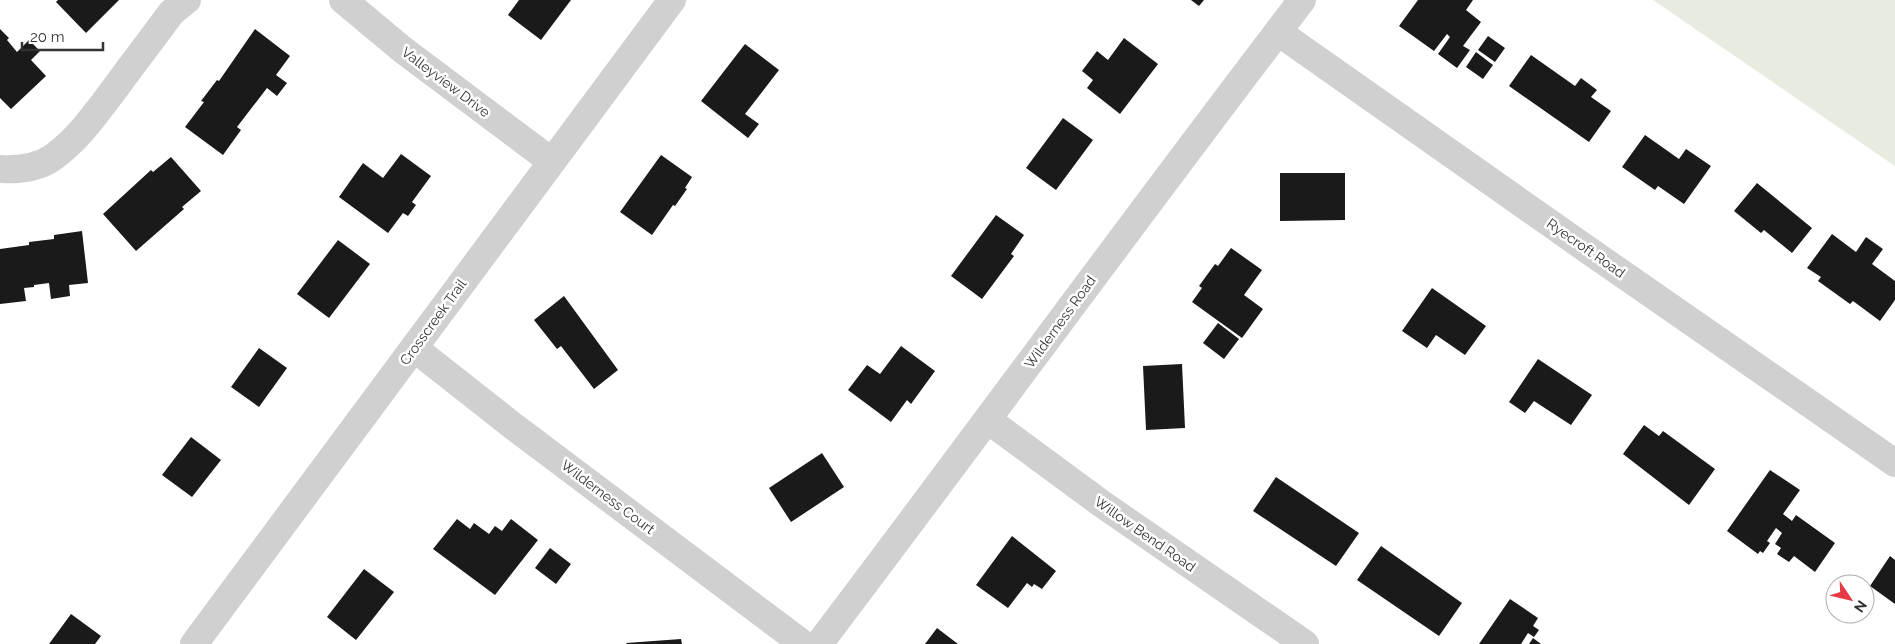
<svg xmlns="http://www.w3.org/2000/svg" width="1895" height="644" font-family="Raleway,sans-serif">
<rect width="100%" height="100%" fill="#fff"/>
<!-- green -->
<polygon fill="#e6ecdf" points="1653,0 1895,0 1895,166"/>
<!-- building -->
<g fill="#1a1a1a">
<polygon points="58,0 119,0 86,33 56,2"/>
<polygon points="519,0 571,0 541,40 508,15"/>
<polygon points="1191,0 1204,0 1199,6"/>
<polygon points="1418,0 1473,0 1466,10 1481,22 1463,46 1470,50 1457,68 1438,54 1450,37 1447,34 1434,51 1399,26"/>
<polygon points="0,29 9,38 7,40 17,52 29,40 40,51 31,60 46,76 11,109 0,98"/>
<polygon points="255,29 290,56 276,75 287,83 277,96 267,88 237,127 241,130 223,155 185,127 204,102 201,101 217,80 219,81"/>
<polygon points="1488,36 1505,48 1495,62 1478,50"/>
<polygon points="1124,38 1158,64 1120,114 1087,88 1093,80 1082,71 1097,51 1108,60"/>
<polygon points="745,44 779,70 745,114 759,124 748,138 701,101"/>
<polygon points="1476,52 1493,65 1483,79 1466,67"/>
<polygon points="1531,55 1575,86 1581,78 1597,90 1591,97 1611,111 1589,142 1509,86"/>
<polygon points="1063,118 1093,140 1056,190 1026,168"/>
<polygon points="1645,135 1679,159 1686,149 1711,166 1684,204 1658,186 1655,190 1622,167"/>
<polygon points="401,154 431,176 412,202 416,205 408,216 403,213 388,233 339,197 363,163 383,178"/>
<polygon points="661,155 692,177 685,188 687,189 675,206 673,205 652,235 620,212"/>
<polygon points="171,157 201,191 182,207 184,209 136,251 103,214 151,170 153,172"/>
<polygon points="1280,173 1345,173 1345,220 1280,221"/>
<polygon points="1757,183 1812,228 1792,253 1764,230 1761,233 1734,211"/>
<polygon points="996,215 1024,235 1011,254 1014,256 982,299 951,276"/>
<polygon points="82,231 88,283 69,285 70,296 51,299 49,283 34,285 34,287 24,288 26,301 0,304 0,249 29,245 29,242 54,239 54,235"/>
<polygon points="1832,234 1856,252 1866,237 1883,249 1872,264 1895,281 1895,300 1880,321 1853,301 1850,304 1818,281 1821,277 1807,268"/>
<polygon points="338,240 370,264 329,318 297,294"/>
<polygon points="1231,248 1262,270 1244,295 1263,309 1242,338 1192,302 1202,288 1199,286 1215,264 1218,266"/>
<polygon points="1432,288 1486,326 1465,355 1436,335 1427,348 1402,331"/>
<polygon points="564,296 618,370 594,389 561,346 557,349 534,320"/>
<polygon points="1218,323 1239,339 1224,359 1203,343"/>
<polygon points="901,346 935,371 911,404 907,400 891,422 848,390 867,365 880,374"/>
<polygon points="259,348 287,368 259,407 231,387"/>
<polygon points="1538,359 1592,395 1571,425 1534,401 1525,413 1509,402"/>
<polygon points="1182,364 1185,428 1146,430 1143,366"/>
<polygon points="1644,425 1659,436 1663,431 1715,469 1689,505 1623,454"/>
<polygon points="191,437 221,460 192,497 162,475"/>
<polygon points="822,453 844,487 791,522 769,488"/>
<polygon points="1770,470 1800,490 1783,514 1792,521 1796,515 1835,543 1815,572 1794,556 1789,562 1777,554 1781,548 1775,544 1782,533 1776,528 1767,541 1770,543 1763,553 1760,551 1758,554 1727,531"/>
<polygon points="1276,477 1359,533 1336,566 1253,511"/>
<polygon points="457,519 470,529 474,523 489,534 495,526 502,531 511,519 538,540 495,595 433,549"/>
<polygon points="1012,536 1056,571 1042,589 1034,584 1032,587 1027,583 1008,608 976,585"/>
<polygon points="1381,546 1462,603 1439,636 1357,580"/>
<polygon points="550,548 571,564 556,584 535,568"/>
<polygon points="1890,556 1895,560 1895,604 1870,586"/>
<polygon points="364,569 394,592 356,640 327,617"/>
<polygon points="1510,599 1538,618 1533,626 1539,630 1534,637 1528,633 1521,644 1479,644"/>
<polygon points="71,614 101,636 95,644 49,644"/>
<polygon points="937,628 958,644 925,644"/>
<polygon points="1533,638 1541,644 1529,644"/>
<polygon points="681,639 682,644 627,644 626,643"/>
</g>
<g fill="none" stroke-linecap="round" stroke-linejoin="round">
<!-- minor -->
<g stroke="#d0d0d0" stroke-width="28">
<polyline points="343,0 403,50 551,161"/>
<polyline points="1278,32 1588,250 1895,463"/>
<path d="M 0,169 C 17,170 37,168 52,158 C 78,140 97,112 116,87 C 134,62 153,38 171,13 L 187,0"/>
<polyline points="414,348 513,426 803,644"/>
<polyline points="988,420 1102,504 1305,644"/>
<polyline points="194,644 672,0"/>
<path d="M 819,644 C 981,430 1139,213 1302,0"/>
</g>
</g>
<g text-anchor="middle" dominant-baseline="central" stroke-width="5" stroke-linejoin="round" paint-order="stroke">
<!-- street labels -->
<g font-size="14" fill="#333" stroke="#fff">
<text transform="translate(446 82) rotate(37)">Valleyview Drive</text>
<text transform="translate(1586 248) rotate(35)">Ryecroft Road</text>
<text transform="translate(433 322) rotate(-54)">Crosscreek Trail</text>
<text transform="translate(1060 322) rotate(-54)">Wilderness Road</text>
<text transform="translate(608 497) rotate(37)">Wilderness Court</text>
<text transform="translate(1145 534) rotate(35)">Willow Bend Road</text>
</g>
</g>
<!-- north arrow -->
<g transform="translate(1850 599) rotate(125)"><circle r="24" fill="#ffffff" stroke="#adadad"/>
<path d="M0-4L9 19L0 12L-9 19Z" fill="#e63946"/>
<text y="-8" font-size="14" font-weight="bold" text-anchor="middle" fill="#333333">N</text>
</g>
<!-- scale -->
<path d="M22 42v8h81v-8" fill="none" stroke="#333333" stroke-width="2.5"/>
<text x="30" y="42" font-size="15" fill="#333333" stroke="#ffffff" stroke-width="4" paint-order="stroke">20 m</text>
</svg>
